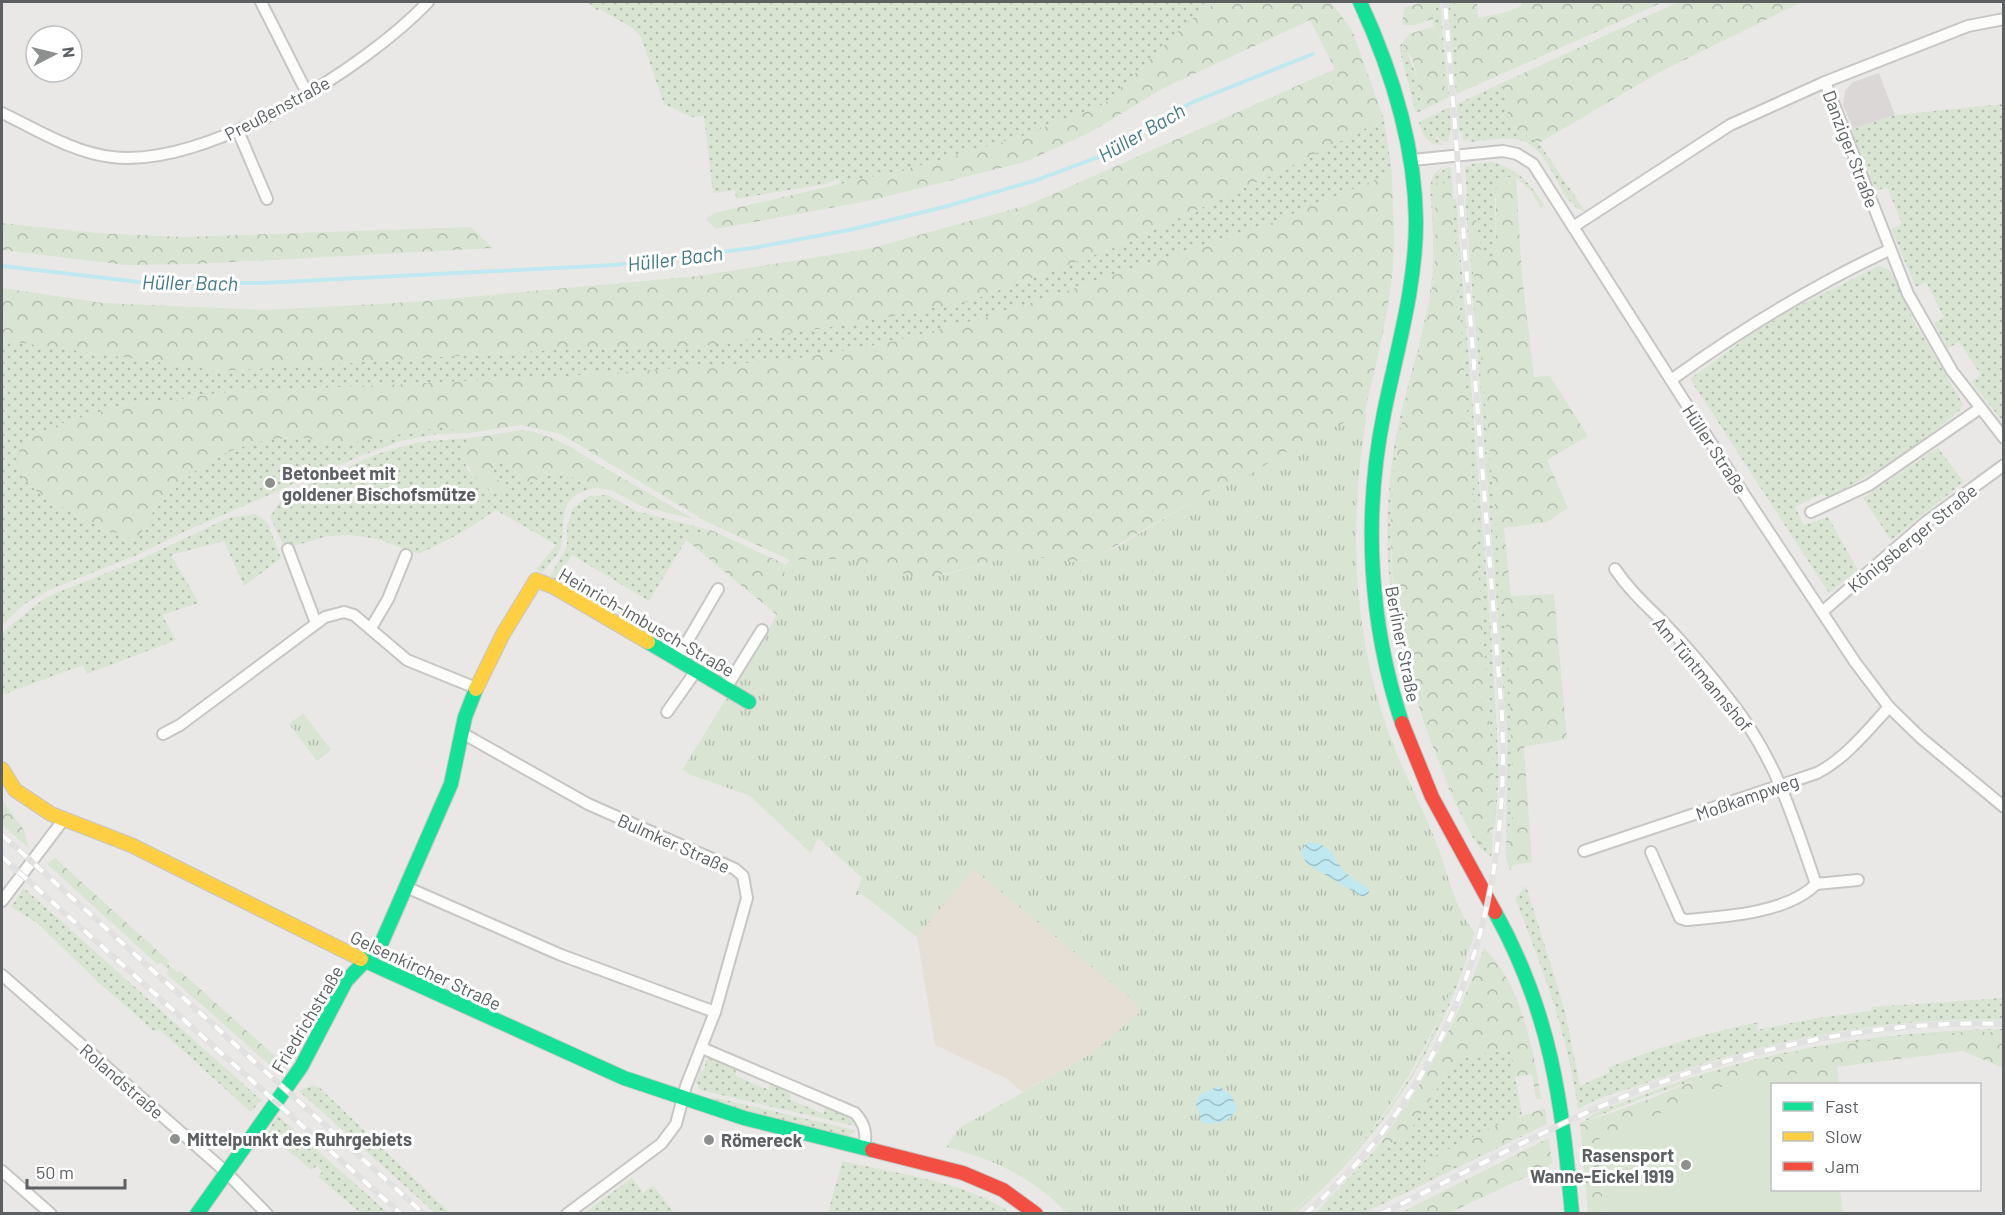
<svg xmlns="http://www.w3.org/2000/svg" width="2005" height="1215" font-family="Barlow,sans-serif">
<defs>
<pattern id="grass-dots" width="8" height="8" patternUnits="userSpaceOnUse" patternTransform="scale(1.5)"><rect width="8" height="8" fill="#d9e4d3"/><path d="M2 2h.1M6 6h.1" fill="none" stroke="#b3bcaf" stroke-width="1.8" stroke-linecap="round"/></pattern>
<pattern id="forest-crowns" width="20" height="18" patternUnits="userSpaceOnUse" patternTransform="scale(1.5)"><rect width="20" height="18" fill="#d9e4d3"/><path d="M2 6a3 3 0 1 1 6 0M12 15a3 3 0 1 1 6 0" fill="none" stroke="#b3bcaf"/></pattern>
<pattern id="park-tufts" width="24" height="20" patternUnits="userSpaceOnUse" patternTransform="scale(1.5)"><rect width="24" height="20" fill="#d9e4d3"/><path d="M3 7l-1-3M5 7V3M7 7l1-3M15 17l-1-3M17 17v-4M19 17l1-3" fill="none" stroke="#b3bcaf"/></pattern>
<pattern id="water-waves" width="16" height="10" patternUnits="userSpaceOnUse" patternTransform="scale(1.5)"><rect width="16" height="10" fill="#bfe8f0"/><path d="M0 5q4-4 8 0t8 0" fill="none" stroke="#9ebfc6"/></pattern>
</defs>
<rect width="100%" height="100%" fill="#eae8e6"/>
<!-- commercial -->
<polygon fill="#e6dfd6" points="973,869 1137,1004 1141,1012 1091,1054 1022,1092 1007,1079 935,1045 917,937"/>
<!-- industrial -->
<polygon fill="#dad7d6" points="1879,73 1895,115 1853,129 1843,105 1845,91 1853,82"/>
<!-- grass -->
<g fill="url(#grass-dots)">
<polygon points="586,2 1217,2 1189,21 1104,104 1020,137 927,164 840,185 839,178 825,184 736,199 735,190 713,193 704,116 692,117 664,104 641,37 631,27 599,9 597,10"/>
<polygon points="1435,2 1440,2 1449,97 1445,99 1439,30 1434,31 1432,14 1436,13"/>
<polygon points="1448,2 1455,2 1461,92 1456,94"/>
<path d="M 1402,43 C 1415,64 1418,86 1423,110 L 1416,113 L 1399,47 Z"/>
<path d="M 1502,83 L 1510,125 L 1539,143 L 1585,211 C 1558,206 1553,148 1520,140 C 1504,136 1484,141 1468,142 L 1477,130 L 1467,140 L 1463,141 L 1462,132 L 1459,132 L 1457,104 Z"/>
<polygon points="2003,104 2004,416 2001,419 1971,382 1981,375 1959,342 1948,348 1934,323 1944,317 1926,282 1916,287 1891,229 1902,224 1887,187 1876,191 1851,130 1895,115"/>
<path d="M 1450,107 L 1451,130 L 1448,141 L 1443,142 L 1432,133 L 1443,145 C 1428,145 1422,135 1419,122 Z"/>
<polygon points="1384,119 1392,173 1269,224 991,316 883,344 788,360 699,367 570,376 218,393 171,401 125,404 57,425 23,440 83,517 117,534 134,539 141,533 153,512 170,493 195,471 223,454 247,445 270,439 305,438 336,445 442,427 469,433 438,434 400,441 358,457 192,528 137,555 49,590 23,605 2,625 2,340 222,371 550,350 704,346 969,301 1116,247 1281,171"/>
<path d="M 1492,162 C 1518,169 1530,183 1545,206 L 1541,208 L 1531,191 L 1516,177 L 1507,177 L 1495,198 L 1496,259 L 1482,256 L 1476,219 L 1468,213 L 1508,651 L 1514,787 L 1514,809 L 1506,839 L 1507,735 L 1465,198 L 1467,198 L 1465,166 L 1470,166 L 1481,175 L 1470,164 Z"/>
<path d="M 1444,166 L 1435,178 L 1445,168 L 1451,167 L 1453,199 L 1456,199 L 1492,642 L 1499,771 L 1495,829 L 1492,829 L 1494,788 L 1451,189 L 1442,183 L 1436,184 L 1435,189 C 1435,224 1437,258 1431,293 C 1423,344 1406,393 1398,444 C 1380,555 1395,679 1446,781 C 1457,801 1471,841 1492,852 L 1491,857 L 1482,850 L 1473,838 C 1408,713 1373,597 1393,455 C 1402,395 1425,338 1432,278 C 1434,257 1433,236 1432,215 C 1432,205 1429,193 1431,183 C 1432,175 1438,170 1444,166 Z"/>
<path d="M 1879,266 L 1890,270 L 1912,318 L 1963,404 L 1960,410 C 1920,444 1876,472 1830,497 L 1821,494 L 1795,507 L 1804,525 L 1828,517 L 1858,570 L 1829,593 L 1690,379 L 1749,336 L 1794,308 Z"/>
<path d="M 468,438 L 461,453 L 468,470 L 493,493 L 499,480 L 495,478 L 493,471 L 497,464 L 508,463 L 527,484 L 559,471 L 596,488 C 556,495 566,518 561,546 C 559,555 548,565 542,573 L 536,569 L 556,545 L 496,510 L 463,532 L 419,554 L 378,539 L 351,535 L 328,536 L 297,545 L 283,545 L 270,517 L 284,495 L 377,454 L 419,442 Z"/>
<polygon points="1938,448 1964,482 1891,540 1863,498"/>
<polygon points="608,495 636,511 713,531 700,532 686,540 649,601 572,555 554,581 549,578 567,546 567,525 573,508 589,496"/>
<polygon points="255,514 267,522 281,558 244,586 224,541 171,555 199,603 162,615 176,640 87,674 83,665 2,695 2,633 42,600 56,593 137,561 228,518"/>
<path d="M 1526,886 L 1564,1007 L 1580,1086 L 1610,1072 L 1608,1068 C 1657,1047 1707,1033 1759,1022 L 1757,1030 L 1818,1018 L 1871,1011 L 1872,1007 L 2003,998 L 2003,1020 C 1882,1016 1760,1042 1646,1083 C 1624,1091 1597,1097 1578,1109 C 1568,1035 1542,967 1515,898 Z"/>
<polygon points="24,888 261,1100 251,1112 160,1030 154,1031 98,982 36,922 11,907"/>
<path d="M 1469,952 C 1436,1055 1378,1142 1296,1213 L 1291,1214 C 1340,1168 1385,1122 1418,1063 C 1438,1027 1450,985 1469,952 Z"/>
<path d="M 2003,1029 L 2003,1032 C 1856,1033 1718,1064 1584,1122 C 1592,1111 1618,1105 1632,1099 C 1751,1051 1876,1031 2003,1029 Z"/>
<polygon points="1510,1050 1522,1115 1464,1142 1426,1178 1545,1125 1364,1213 1315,1214 1375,1150 1381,1154 1392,1142 1404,1139 1458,1057"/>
<polygon points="710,1056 735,1064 736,1076 769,1090 770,1079 789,1088 791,1100 824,1114 825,1103 852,1115 855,1126 700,1090 696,1082 701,1070 704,1071 706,1060"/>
<polygon points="313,1085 320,1088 450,1213 435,1213 299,1091"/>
<polygon points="712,1097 854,1130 854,1132 847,1137 708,1100"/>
<polygon points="277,1115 388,1213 361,1213 318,1177 322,1172 317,1166 311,1170 272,1137 268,1132"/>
<path d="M 842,1161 C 894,1173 967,1182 1011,1213 L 828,1213 Z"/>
<polygon points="632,1178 643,1193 653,1185 674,1213 584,1213"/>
</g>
<!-- forest -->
<g fill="url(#forest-crowns)">
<polygon points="1217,2 1331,2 1352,30 1384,119 1281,171 1116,247 969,301 857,323 704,346 550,350 222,371 2,340 2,288 103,303 266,310 413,302 698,276 868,249 1028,205 1335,69 1310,20 1164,88 1089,133 1025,162 868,201 716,229 706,219 714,213 927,164 1020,137 1104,104 1189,21"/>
<polygon points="1427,2 1435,2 1436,13 1432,14 1433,19 1414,25 1402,25 1404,7"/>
<polygon points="1455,2 1477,2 1478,18 1507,12 1521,6 1521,2 1663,2 1461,92"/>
<polygon points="1678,2 1802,2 1660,72 1539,143 1510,125 1502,83"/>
<polygon points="1433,27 1434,31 1439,30 1445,99 1423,110 1413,60 1402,43 1409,34"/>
<path d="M 1392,173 C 1392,199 1395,225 1394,251 C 1391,307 1377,361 1364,415 L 1311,437 L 1241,480 L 1217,487 L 1095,558 L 1074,562 L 1017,555 L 929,578 L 908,577 L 851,559 L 790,560 L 707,522 L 561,434 L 521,425 L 469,433 L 442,427 L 336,445 L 305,438 L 270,439 L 247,445 L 223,454 L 195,471 L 170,493 L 153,512 L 141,533 L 134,539 C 108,532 47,503 29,484 C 23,478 19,470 15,464 L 23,440 L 57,425 L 125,404 L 171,401 L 218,393 L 570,376 L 788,360 L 883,344 L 991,316 L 1269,224 Z"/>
<path d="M 1506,177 L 1516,177 L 1522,275 L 1534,377 L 1550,376 L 1588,436 L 1547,460 L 1568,508 L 1547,522 L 1504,528 L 1511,596 L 1554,594 L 1567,739 L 1524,747 L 1532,862 L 1514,865 L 1510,870 C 1500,849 1510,829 1514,809 L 1508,651 L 1468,212 L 1476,219 L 1482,256 L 1496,258 L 1496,189 Z"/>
<path d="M 1442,182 L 1451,189 L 1494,788 L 1492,852 L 1477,841 L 1471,832 C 1408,708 1376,584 1398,445 C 1406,392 1424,342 1432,289 C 1437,255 1435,222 1435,189 L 1435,184 Z"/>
<polygon points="2,223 96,233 183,237 471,227 493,248 196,264 125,265 2,250"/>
<path d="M 523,430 C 557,435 581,454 610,471 C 638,487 666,503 694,519 L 643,507 L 611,490 L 596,488 L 559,471 L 527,484 L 508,463 L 497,464 L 493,471 L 495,478 L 505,484 L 501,494 C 482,491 468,469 461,453 L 468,438 Z"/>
<polygon points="713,531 791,567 800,579 749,662 777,615 686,540 700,532"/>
<polygon points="2,800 24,830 29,848 2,825"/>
<polygon points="55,858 169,961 167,964 177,972 180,971 285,1065 282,1076 167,974 168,969 161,963 157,964 47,864"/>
<path d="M 1484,948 C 1521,983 1534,1050 1541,1099 L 1536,1099 L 1532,1074 L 1515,1077 L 1510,1050 L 1458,1057 L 1404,1139 L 1392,1142 L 1381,1154 L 1375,1150 C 1422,1087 1457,1022 1484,948 Z"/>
<path d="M 1964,1032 L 2003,1032 L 2003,1068 L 1963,1051 L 1837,1067 L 1839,1084 L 1820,1084 L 1814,1071 L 1727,1085 L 1596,1141 L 1604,1213 L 1588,1213 L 1580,1123 L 1582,1122 C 1628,1110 1674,1087 1720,1072 C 1799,1047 1882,1038 1964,1032 Z"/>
<polygon points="1545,1108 1547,1124 1426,1178 1425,1161 1492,1127"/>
<polygon points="1549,1138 1552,1163 1547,1167 1449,1213 1400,1213"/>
</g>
<!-- park -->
<g fill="url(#park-tufts)">
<path d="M 1367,413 C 1350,515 1351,617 1383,716 C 1396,758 1417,796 1434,837 C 1448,870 1452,905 1475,933 C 1469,953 1460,968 1452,987 C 1410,1088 1371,1140 1291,1213 L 1067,1213 C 1032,1177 994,1159 946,1147 L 959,1128 L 1091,1054 L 1140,1012 L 1137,1004 L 973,869 L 917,937 L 863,895 L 855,895 L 862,878 L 818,838 L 811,853 L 750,796 L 689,774 L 683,769 L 777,615 L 786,565 L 790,560 L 851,559 L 917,578 L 944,575 L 1017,555 L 1074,562 L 1087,560 L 1115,548 L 1217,487 L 1241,480 L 1311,437 Z"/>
<polygon points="303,713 331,750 317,761 289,724"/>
</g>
<!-- pitch -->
<polygon fill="#d9e4d3" points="1814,1071 1820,1084 1772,1084 1772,1190 1840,1190 1843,1213 1604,1213 1596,1141 1727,1085"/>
<!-- water -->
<g fill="url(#water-waves)">
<path d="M 1306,843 C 1334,841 1332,861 1348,875 C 1354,880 1362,884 1368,888 L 1369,893 L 1363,897 L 1307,864 L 1301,853 Z"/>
<path d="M 1219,1086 L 1231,1095 L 1237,1109 C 1227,1124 1219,1124 1202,1123 L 1196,1104 L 1199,1095 Z"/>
</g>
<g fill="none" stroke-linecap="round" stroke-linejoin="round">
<!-- stream -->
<polyline stroke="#bfe8f0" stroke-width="4" points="2,266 148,283 262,283 615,265 753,248 849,230 944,207 1037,180 1109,153 1144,129 1193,102 1313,54"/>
<!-- street casing -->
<g stroke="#c7c6c5" stroke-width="14">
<g id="street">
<polyline points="261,2 307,93"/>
<polyline points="1825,82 1968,26 2004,19"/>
<path d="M 2,113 C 36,129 74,153 112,157 C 206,169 365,68 428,2"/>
<polyline points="238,131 267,199"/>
<polyline points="1412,160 1503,151 1517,154 1533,164 1743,493 1855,662 1889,707 1921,738 2004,807"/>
<polyline points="1573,227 1730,125 1825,82 1908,294 1952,371 2004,438"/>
<path d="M 1671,380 C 1742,329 1810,287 1889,250"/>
<polyline points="1811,512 1869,485 1979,409"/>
<polyline points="288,549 316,623"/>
<path d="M 1615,569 C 1629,590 1646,605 1664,623 C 1687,647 1709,673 1729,699 C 1776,758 1792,815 1816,884 L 1858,880"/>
<polyline points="1822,612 1926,522 2004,465"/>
<polyline points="371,628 388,599 406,555"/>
<polyline points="677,659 718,589"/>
<polyline points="726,688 762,630"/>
<polyline points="667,712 696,671"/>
<polyline points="462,733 588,804 735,869 743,876 747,898 715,1012 686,1086 676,1124 661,1144 567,1214"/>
<polyline points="163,734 180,725 325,617 344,612 354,615 407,660 476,688"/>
<path d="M 1584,851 L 1817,773 C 1846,758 1867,731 1889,707"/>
<path d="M 1651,852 L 1680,918 L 1686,920 C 1724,917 1788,913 1816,884"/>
<polyline points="406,887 561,955 715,1012"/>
<polyline points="2,901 64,819"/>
<polyline points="2,975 226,1172 267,1214"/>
<path d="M 702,1048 L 855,1113 C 865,1124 867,1134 864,1148"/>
<polyline points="2,1171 51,1214"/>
</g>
</g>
<!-- fast casing -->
<g stroke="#c6c6c6" stroke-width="16">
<g id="fast">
<path d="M 1360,2 C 1392,71 1415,144 1416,221 C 1416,287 1397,349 1384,413 C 1363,516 1369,623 1402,723"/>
<polyline points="648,642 749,702"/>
<path d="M 1495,912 C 1551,1013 1562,1101 1572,1214"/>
<polyline points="361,959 624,1078 744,1118 872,1150"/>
<polyline points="197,1214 301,1067 346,981 381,944 451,784 465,717 476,689"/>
</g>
</g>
<!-- slow casing -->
<g stroke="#c6c6c6" stroke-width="16">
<g id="slow">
<polyline points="476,689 503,634 536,580 554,587 648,642"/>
<polyline points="2,769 15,790 51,814 131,845 361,959"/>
</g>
</g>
<!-- jam casing -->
<g stroke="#c6c6c6" stroke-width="16">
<g id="jam">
<polyline points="1402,723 1432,797 1495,912"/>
<polyline points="872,1150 963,1173 1003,1190 1036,1214"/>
</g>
</g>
<!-- street -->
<use href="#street" stroke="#fcfcfb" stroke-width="10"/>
<!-- fast -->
<use href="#fast" stroke="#16e098" stroke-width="14"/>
<!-- slow -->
<use href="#slow" stroke="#ffcf43" stroke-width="14"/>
<!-- jam -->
<use href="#jam" stroke="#f24e42" stroke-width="14"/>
<!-- rail casing -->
<g stroke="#e1e1e1" stroke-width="6">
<g id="rail">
<polyline points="2,835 424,1214"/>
<polyline points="2,857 401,1214"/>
<path d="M 1305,1214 C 1453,1086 1511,906 1502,716 L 1445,2"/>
<path d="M 1381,1214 C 1448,1181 1514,1146 1581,1115 C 1711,1056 1860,1019 2004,1024"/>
</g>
</g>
<!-- rail -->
<use href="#rail" stroke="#fff" stroke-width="4" stroke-dasharray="11" stroke-linecap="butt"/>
</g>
<!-- markers -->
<g fill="#8e9090" stroke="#fff" stroke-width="2">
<circle cx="270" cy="483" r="6"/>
<circle cx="175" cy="1139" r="6"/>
<circle cx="709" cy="1140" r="6"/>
<circle cx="1686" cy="1165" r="6"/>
</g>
<g text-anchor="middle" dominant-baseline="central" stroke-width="6" stroke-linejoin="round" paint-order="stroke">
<!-- street labels -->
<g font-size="18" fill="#5c6062" stroke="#fff">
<text transform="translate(277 108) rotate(-28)">Preußenstraße</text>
<text transform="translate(1851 149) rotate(69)">Danziger Straße</text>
<text transform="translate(1715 449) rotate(57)">Hüller Straße</text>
<text transform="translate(1912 538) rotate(-39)">Königsberger Straße</text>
<text transform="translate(647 622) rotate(30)">Heinrich-Imbusch-Straße</text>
<text transform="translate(1403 644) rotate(79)">Berliner Straße</text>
<text transform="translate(1703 674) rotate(50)">Am Tüntmannshof</text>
<text transform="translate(1747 797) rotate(-19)">Moßkampweg</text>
<text transform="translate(674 843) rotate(24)">Bulmker Straße</text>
<text transform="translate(426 970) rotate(25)">Gelsenkircher Straße</text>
<text transform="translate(307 1019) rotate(-59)">Friedrichstraße</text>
<text transform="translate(122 1081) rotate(41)">Rolandstraße</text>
</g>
<!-- poi labels -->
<g font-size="18" font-weight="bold" fill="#5c6062" stroke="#fff" text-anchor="start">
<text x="282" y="473">Betonbeet mit<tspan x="282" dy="21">goldener Bischofsmütze</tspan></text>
<text x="187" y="1139">Mittelpunkt des Ruhrgebiets</text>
<text x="721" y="1140">Römereck</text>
<text x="1674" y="1155" text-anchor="end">Rasensport<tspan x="1674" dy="21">Wanne-Eickel 1919</tspan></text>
</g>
<!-- water labels -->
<g font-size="20" font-style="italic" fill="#42798b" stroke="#fff">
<text transform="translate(1141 132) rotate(-30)">Hüller Bach</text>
<text transform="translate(675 258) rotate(-7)">Hüller Bach</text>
<text transform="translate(190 282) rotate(1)">Hüller Bach</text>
</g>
</g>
<!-- border -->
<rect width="2005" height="1215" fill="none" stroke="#5c6062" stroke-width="6"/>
<!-- legend -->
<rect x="1771" y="1083" width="210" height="108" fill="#ffffff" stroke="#bebfc0" stroke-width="1.5"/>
<rect x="1783" y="1102" width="30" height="9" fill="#16e098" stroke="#bebfc0" stroke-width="1.5"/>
<text x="1825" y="1113" font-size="18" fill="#5c6062">Fast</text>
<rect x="1783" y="1132" width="30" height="9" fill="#ffcf43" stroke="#bebfc0" stroke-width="1.5"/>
<text x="1825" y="1143" font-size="18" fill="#5c6062">Slow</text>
<rect x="1783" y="1162" width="30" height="9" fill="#f24e42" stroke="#bebfc0" stroke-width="1.5"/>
<text x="1825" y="1173" font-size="18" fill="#5c6062">Jam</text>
<!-- north arrow -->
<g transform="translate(54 54) rotate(83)"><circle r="28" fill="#ffffff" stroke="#bebfc0" stroke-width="1.5"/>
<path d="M0-4.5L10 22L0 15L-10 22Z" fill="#8e9090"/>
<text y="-9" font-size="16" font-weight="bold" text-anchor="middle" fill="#5c6062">N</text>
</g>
<!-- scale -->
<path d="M27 1179v9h98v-9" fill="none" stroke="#5c6062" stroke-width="3"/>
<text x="36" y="1179" font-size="18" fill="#5c6062" stroke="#ffffff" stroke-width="4.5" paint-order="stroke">50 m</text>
</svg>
